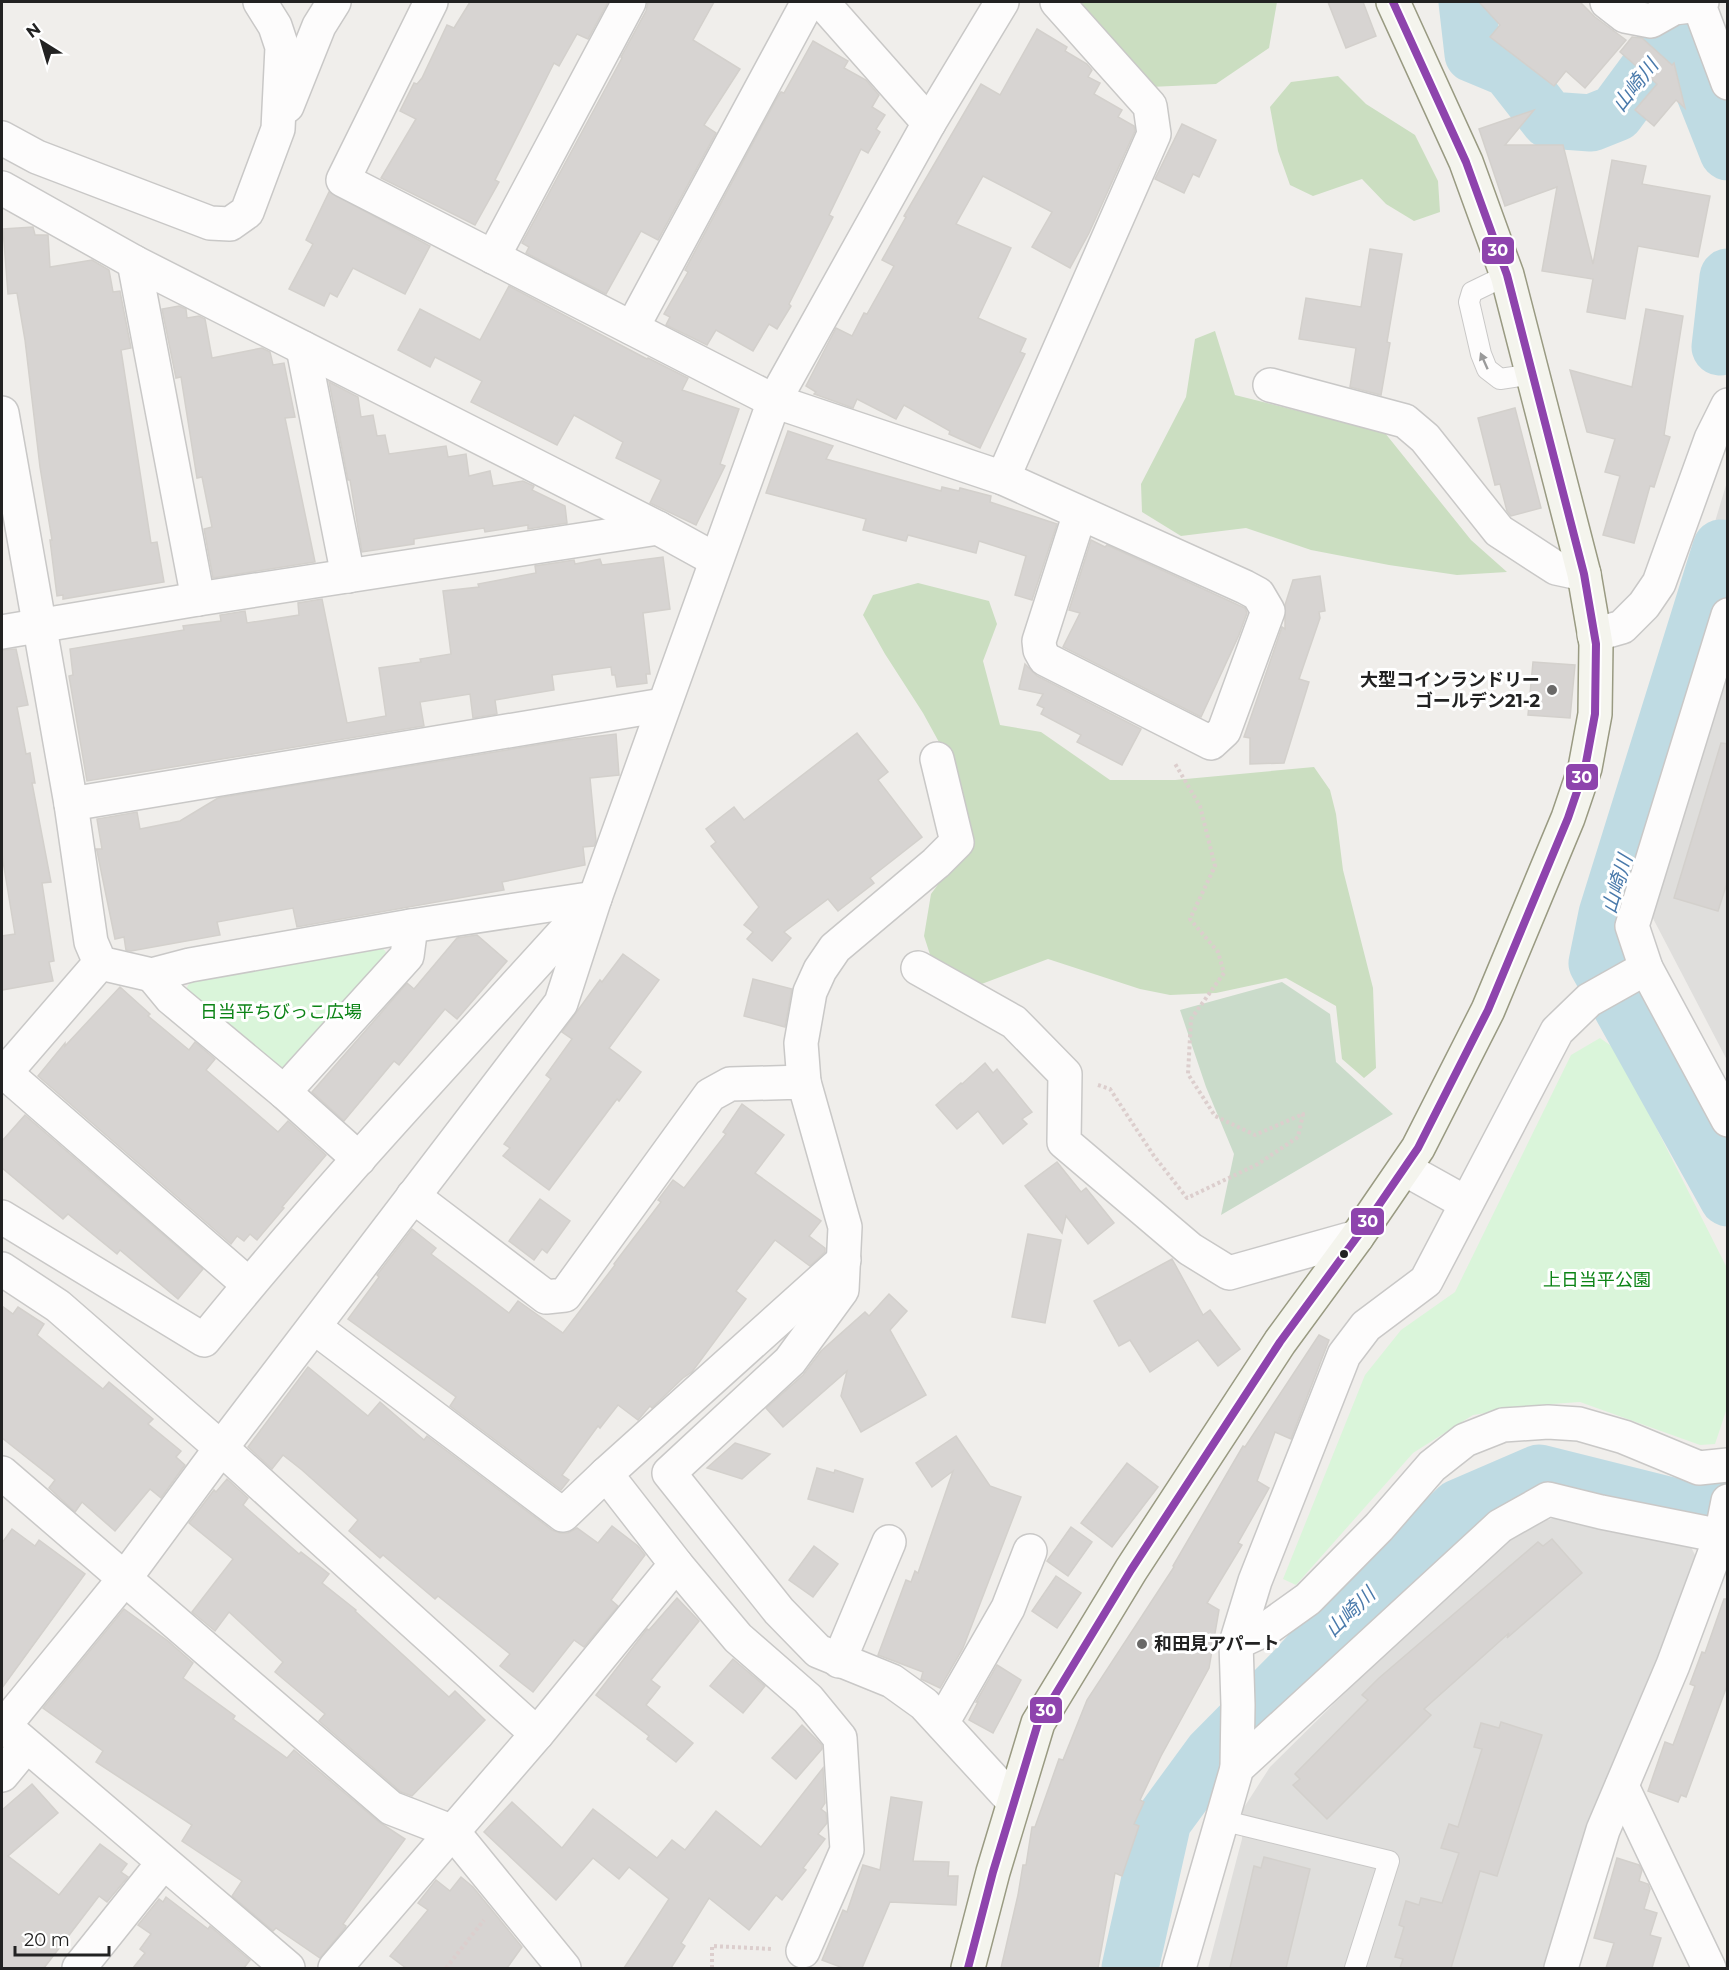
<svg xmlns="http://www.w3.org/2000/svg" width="1729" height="1970" font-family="Montserrat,'Noto Sans JP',sans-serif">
<rect width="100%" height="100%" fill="#f0eeeb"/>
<!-- residential -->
<g fill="#dfdedc">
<polygon points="1727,482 1727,1060 1634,882 1718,608 1691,601"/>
<polygon points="1560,1517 1690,1545 1697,1559 1546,1968 1208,1968 1242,1839 1243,1809 1270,1767 1475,1564 1521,1526"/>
</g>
<!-- forest -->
<g fill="#cbdec1">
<polygon points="1073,2 1277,2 1269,48 1216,84 1150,87"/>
<polygon points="1338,76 1366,104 1415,135 1438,181 1440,212 1414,221 1386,204 1362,179 1313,196 1290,185 1278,151 1270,107 1291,82"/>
<polygon points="1215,331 1235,395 1385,433 1471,540 1507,572 1457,575 1389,565 1311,550 1246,528 1181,536 1142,512 1141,484 1186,397 1195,339"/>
<polygon points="918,583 989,601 997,624 983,661 1000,725 1041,732 1110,780 1175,780 1314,767 1330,790 1336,814 1343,870 1373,988 1376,1068 1364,1078 1342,1059 1336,1006 1286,978 1216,993 1170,995 1140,989 1048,959 971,988 934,967 924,936 931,894 961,853 951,764 923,713 885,654 863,615 873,595"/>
</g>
<!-- cemetery -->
<polygon fill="#cadbca" points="1282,982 1330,1014 1336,1062 1393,1114 1221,1215 1234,1154 1206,1087 1180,1010"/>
<!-- park -->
<g fill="#daf5da">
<polygon points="382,947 392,960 293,1072 277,1073 184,992 192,979"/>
<polygon points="1600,1038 1617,1050 1727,1268 1727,1408 1715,1444 1700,1445 1580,1402 1538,1405 1473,1415 1413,1453 1296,1585 1283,1579 1365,1375 1401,1330 1455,1292 1571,1055"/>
</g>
<!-- pier -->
<polygon fill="#dedddd" points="1621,957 1646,1008 1634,1004 1616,1016 1585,973 1605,962"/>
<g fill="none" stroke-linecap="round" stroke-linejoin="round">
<!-- river -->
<g stroke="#bfdbe3" stroke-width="57">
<polyline points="1467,2 1473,54 1509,69 1549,120 1591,123 1616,113 1661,52 1684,41 1728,152"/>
<polyline points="1720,347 1728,277"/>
<polyline points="1721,548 1607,914 1597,963 1728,1198"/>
<polyline points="1130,1968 1163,1821 1212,1754 1294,1671 1338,1623 1458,1508 1539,1473 1679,1508 1728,1504"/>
</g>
</g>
<!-- building -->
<g fill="#d7d4d2" stroke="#d3d0cc" stroke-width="1.5">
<polygon points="470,2 608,2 588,39 577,34 559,66 554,63 495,180 499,182 475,225 381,178 416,119 400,111 414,83 417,84 422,78 447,25 454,28"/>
<polygon points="648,2 714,2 693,40 740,69 704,125 716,133 658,240 641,231 606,294 526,253 529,247 522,243 622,58 621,57 646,11"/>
<polygon points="1328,2 1363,2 1376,36 1346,48"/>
<polygon points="1479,2 1580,2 1595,17 1626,40 1585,88 1566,71 1554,86 1490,37 1500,25"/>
<polygon points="1037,29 1067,47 1065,51 1087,64 1092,70 1088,77 1100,83 1094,94 1122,110 1118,117 1134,126 1135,131 1089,233 1070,268 1032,247 1052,212 983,176 956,224 1011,248 978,318 1026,339 1020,352 1025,354 980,448 949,434 950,431 904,405 896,419 857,399 853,408 814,394 816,392 806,386 824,351 836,328 852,336 864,313 867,314 894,266 882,260 906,217 904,216 981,84 1000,95"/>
<polygon points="1632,37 1642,38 1672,65 1674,63 1685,108 1676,100 1654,126 1635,110 1657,84 1620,52"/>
<polygon points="813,41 848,61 844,68 866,80 879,95 872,107 885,115 876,129 880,132 868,153 861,149 829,215 833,217 789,304 791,306 777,329 769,324 753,351 716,330 707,345 666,325 670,317 664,314 688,272 685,270 777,98 781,92 784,93"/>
<polygon points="1534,110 1505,145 1563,145 1593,264 1612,160 1646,166 1642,184 1710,196 1698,257 1638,246 1625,319 1587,312 1593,279 1542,271 1557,187 1505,206 1479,129"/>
<polygon points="1182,124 1216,140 1199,177 1193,174 1184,193 1155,179"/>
<polygon points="329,192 430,246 405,294 353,268 337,297 330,293 324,306 289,289 313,244 306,240"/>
<polygon points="33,227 35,235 48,235 50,267 92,260 109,270 113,292 120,291 131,348 121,350 151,543 157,542 164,582 63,599 63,595 57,596 50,540 52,540 40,467 25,340 17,293 8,294 3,229"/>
<polygon points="1370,249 1402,254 1387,342 1390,343 1381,395 1350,387 1356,348 1299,339 1306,298 1361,307"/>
<polygon points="509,286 647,359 648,358 688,378 682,390 739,409 720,464 725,466 696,525 650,503 661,480 616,458 623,442 574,415 557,445 471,402 482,381 435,357 430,367 398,350 420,309 480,340"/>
<polygon points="179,306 186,309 187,318 199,316 205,319 212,358 262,348 270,352 273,365 284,363 295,417 285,418 315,562 213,578 204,529 212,527 202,477 197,478 181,377 176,378 162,309"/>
<polygon points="1646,309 1683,316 1664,435 1670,437 1654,487 1650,486 1634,543 1603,535 1620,476 1605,472 1615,439 1587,432 1570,370 1632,387"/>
<polygon points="329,382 358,397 361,417 373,415 377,436 385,435 389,454 446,446 448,457 466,454 469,476 490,471 493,486 523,481 534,486 532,490 565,506 567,523 528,529 528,525 485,532 484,528 414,539 414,544 362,552 350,480 348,480"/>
<polygon points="1515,408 1541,508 1511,516 1507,511 1500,484 1495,485 1478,418"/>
<polygon points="788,431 833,446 826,459 941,491 942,487 959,491 960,488 991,496 990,502 1057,524 1032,600 1015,595 1026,556 979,541 976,553 908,535 906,541 863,530 866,519 766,493"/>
<polygon points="1091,540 1105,547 1107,545 1245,608 1247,613 1239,635 1201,717 1063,647 1080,613 1069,610"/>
<polygon points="663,557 670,609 643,613 650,674 646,674 647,683 617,687 615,675 612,675 611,667 552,675 554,690 495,700 497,714 473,718 470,694 420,702 424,726 87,781 69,676 73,675 70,649 184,630 183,626 221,621 220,615 245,611 247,623 299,615 298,603 322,599 347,723 386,716 379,668 421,662 420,659 451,654 443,591 479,587 478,584 536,573 535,566 574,560 575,564 600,559 602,565"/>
<polygon points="1320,576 1325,611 1319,612 1320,618 1299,679 1309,682 1284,763 1250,764 1250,738 1244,737 1282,627 1285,629 1285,605 1293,580"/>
<polygon points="16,649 28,705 17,707 26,754 30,753 35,783 32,783 51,882 42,883 54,961 49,962 53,981 2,990 2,936 15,934 2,855 2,650"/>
<polygon points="1533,662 1575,665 1570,718 1528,715"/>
<polygon points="1025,664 1037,676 1141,729 1122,765 1077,742 1081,735 1041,714 1044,708 1037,705 1043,694 1019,689"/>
<polygon points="857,733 888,772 878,780 922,837 870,878 874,883 838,911 828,899 784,932 791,938 772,961 747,939 753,932 744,925 759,907 711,846 716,842 706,829 734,807 744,820"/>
<polygon points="616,734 619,775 590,778 596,841 594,846 583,847 585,865 502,882 504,890 297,927 293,908 217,922 220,935 131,951 126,950 124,937 115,939 97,851 96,849 102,849 97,819 137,812 140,829 180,821 218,798 567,740"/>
<polygon points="1721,743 1728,744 1728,880 1718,911 1674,898"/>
<polygon points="477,935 507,961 457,1019 445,1009 399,1065 394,1061 344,1121 312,1092 407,983 414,989 457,938"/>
<polygon points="623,954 659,980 609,1048 641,1072 619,1101 617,1099 549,1190 503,1156 510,1148 504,1144 551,1079 546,1075 572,1039 562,1032 600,980 602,982"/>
<polygon points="753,979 792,989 785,1027 744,1016"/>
<polygon points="120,987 150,1014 148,1016 189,1050 195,1042 215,1059 206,1070 278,1132 288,1121 326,1155 282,1207 284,1208 257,1240 250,1234 244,1241 237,1236 231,1244 38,1076 65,1043 65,1046"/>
<polygon points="985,1063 993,1073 997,1069 1032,1112 1022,1119 1027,1124 1003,1144 978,1111 957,1129 936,1105 961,1083 962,1084"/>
<polygon points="742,1104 784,1135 755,1173 821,1221 809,1236 825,1248 825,1252 810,1266 775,1240 736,1291 746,1299 692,1372 683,1378 652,1408 650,1406 638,1420 618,1405 600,1428 598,1426 562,1475 569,1480 561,1490 450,1406 456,1397 348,1319 379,1277 377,1275 412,1229 436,1248 431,1254 509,1313 518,1301 563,1333 615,1265 614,1264 661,1202 658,1200 673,1180 684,1188 726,1134 723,1132"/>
<polygon points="25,1115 203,1269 178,1299 120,1250 117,1254 68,1214 63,1219 2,1168 2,1141"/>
<polygon points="1057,1162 1081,1192 1086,1188 1114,1223 1088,1244 1066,1216 1062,1233 1025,1186"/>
<polygon points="540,1199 570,1221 547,1253 542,1249 534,1260 509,1241"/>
<polygon points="1028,1234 1061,1240 1045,1323 1012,1317"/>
<polygon points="1172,1259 1203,1315 1210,1310 1240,1349 1218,1366 1198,1340 1150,1372 1130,1340 1119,1346 1094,1301"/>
<polygon points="889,1294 907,1311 890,1330 926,1395 861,1432 841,1396 847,1371 783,1427 766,1408 803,1375 821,1351 865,1312 869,1316"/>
<polygon points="2,1306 13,1314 18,1307 44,1324 37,1335 103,1389 109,1382 153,1419 148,1424 181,1451 176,1457 185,1465 161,1498 150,1489 115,1531 82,1502 75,1512 49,1488 55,1480 2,1438"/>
<polygon points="1319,1335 1329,1340 1291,1439 1275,1432 1257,1481 1269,1488 1238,1543 1242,1545 1207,1603 1219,1610 1209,1668 1161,1756 1140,1800 1144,1802 1134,1824 1139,1826 1122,1876 1115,1873 1098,1968 1001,1968 1018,1895 1023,1865 1026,1865 1032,1827 1035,1827 1059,1759 1063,1760 1087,1700 1174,1567 1173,1566 1243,1446 1245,1447"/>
<polygon points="308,1367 368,1416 380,1402 424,1440 427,1436 552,1530 560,1533 568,1533 577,1528 598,1543 612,1526 638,1546 645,1555 611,1600 618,1606 584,1647 574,1640 533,1692 500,1666 510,1654 438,1596 435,1599 383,1555 380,1558 349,1531 358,1520 302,1470 283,1455 272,1469 248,1447"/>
<polygon points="956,1436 990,1486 1021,1497 963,1648 940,1688 921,1679 923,1672 878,1655 906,1580 911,1582 915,1571 918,1573 953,1471 932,1487 916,1463"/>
<polygon points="735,1443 770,1454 742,1479 707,1468"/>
<polygon points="1127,1463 1158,1487 1112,1547 1081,1523"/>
<polygon points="817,1468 834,1473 835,1470 863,1479 853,1512 808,1499"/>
<polygon points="227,1479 248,1498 243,1505 299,1554 301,1552 329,1574 322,1583 356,1610 355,1611 449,1697 455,1691 485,1720 412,1796 401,1792 319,1721 325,1714 275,1672 283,1662 229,1612 215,1631 192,1612 233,1559 189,1523 214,1490 216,1492"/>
<polygon points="1071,1527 1092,1542 1068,1576 1047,1561"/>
<polygon points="12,1529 35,1546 39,1540 85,1574 2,1688 2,1543"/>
<polygon points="1552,1539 1582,1573 1507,1638 1509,1633 1424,1709 1431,1715 1327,1819 1293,1785 1300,1779 1295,1774 1368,1700 1362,1695 1379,1678 1538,1542 1543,1546"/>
<polygon points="814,1546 838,1564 813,1597 789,1580"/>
<polygon points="1056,1576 1081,1593 1057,1628 1032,1611"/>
<polygon points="677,1598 699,1621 651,1680 660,1687 646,1705 693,1743 676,1762 647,1739 649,1736 596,1695 647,1629 649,1630"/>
<polygon points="1724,1599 1728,1599 1728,1683 1686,1797 1681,1795 1678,1802 1648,1791 1665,1742 1673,1745 1695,1686 1690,1684 1702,1652 1705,1653"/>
<polygon points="124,1609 168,1641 193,1663 183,1678 235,1716 233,1719 287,1758 294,1750 379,1822 405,1839 343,1924 346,1926 345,1928 320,1958 276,1928 273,1931 232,1896 242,1881 182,1841 192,1825 96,1762 103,1751 43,1708"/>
<polygon points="733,1659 765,1686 743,1713 710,1686"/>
<polygon points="997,1665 1021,1680 993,1733 969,1720 978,1702 976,1702"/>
<polygon points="1501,1722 1542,1735 1497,1876 1480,1871 1451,1968 1400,1968 1403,1959 1395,1957 1404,1927 1399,1925 1406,1901 1419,1905 1421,1898 1442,1903 1459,1853 1441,1848 1449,1824 1458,1827 1482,1749 1474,1747 1481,1723 1499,1728"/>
<polygon points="802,1725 822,1745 822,1749 796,1779 772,1758"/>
<polygon points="823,1768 825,1803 821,1809 826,1813 827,1823 818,1834 825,1839 803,1868 806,1870 782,1900 776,1895 749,1930 709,1898 681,1943 685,1946 671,1968 624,1968 669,1899 629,1867 619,1879 593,1858 556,1900 484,1832 512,1802 562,1848 593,1809 657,1858 672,1840 685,1850 716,1811 761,1847"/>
<polygon points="32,1784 58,1813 8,1856 59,1895 100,1844 127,1864 121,1872 128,1877 107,1902 99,1896 44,1968 2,1968 2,1810"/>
<polygon points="891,1797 922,1802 913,1861 949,1862 948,1876 958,1876 956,1905 890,1902 862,1968 843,1968 822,1960 843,1910 847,1912 863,1865 880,1870"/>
<polygon points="1264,1857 1310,1869 1286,1968 1230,1968 1254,1866 1261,1868"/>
<polygon points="1617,1858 1639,1865 1642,1870 1639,1881 1648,1884 1650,1889 1644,1909 1657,1913 1650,1935 1661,1938 1652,1968 1606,1968 1614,1943 1594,1938"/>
<polygon points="461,1877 473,1887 522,1947 507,1968 406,1968 390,1956 428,1910 418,1903 436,1880 450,1891"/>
<polygon points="166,1897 208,1929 210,1926 250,1960 244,1968 133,1968 145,1953 140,1949 151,1934 138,1925 159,1899 163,1902"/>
</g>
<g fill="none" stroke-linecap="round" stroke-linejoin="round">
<!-- service casing -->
<g stroke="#c9c8c7" stroke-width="22">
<g id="service">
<polyline points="1507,275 1472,292 1469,302 1481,354 1487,369 1500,379 1533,374"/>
<polyline points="1221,1820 1389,1861 1355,1968"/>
</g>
</g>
<!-- minor casing -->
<g stroke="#c9c8c7" stroke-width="36">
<g id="minor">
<polyline points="431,2 343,180 774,401 1003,478 1245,587 1258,594 1268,611 1224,731 1211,743 1045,659 1040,650 1039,641 1080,513"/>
<polyline points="822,2 929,123"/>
<polyline points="1607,2 1625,16 1651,21 1674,8 1699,5"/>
<polyline points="1702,2 1699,5 1728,83"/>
<polyline points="287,106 319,26 334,2"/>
<polyline points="2,138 37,157 210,223 230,224 247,212 278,129 282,47 275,26 260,2"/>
<polyline points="2,188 134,262 658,528 716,560"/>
<polyline points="493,257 629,2"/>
<polyline points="134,262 198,599"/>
<polyline points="632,328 808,2"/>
<polyline points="303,348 348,576"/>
<polyline points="1270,385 1405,421 1425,438 1499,531 1556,568 1584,574"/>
<polyline points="2,413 71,804 91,942 100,963 152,975 190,965 411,926 595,898"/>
<polyline points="1003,478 1154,134 1150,106 1057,2"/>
<polyline points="1728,615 1632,926 1646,968 1728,1120"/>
<polyline points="2,632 198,599 658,528"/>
<polyline points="71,804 663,705"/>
<polyline points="918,968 1014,1022 1065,1074 1064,1142 1190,1249 1229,1273 1357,1237"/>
<polyline points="152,975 171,998 284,1092 359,1159"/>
<polyline points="2,1070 248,1284"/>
<polyline points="5,1073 100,963"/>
<polyline points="804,1082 801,1043 810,992 820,970 835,948 936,863 957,842 937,759"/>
<polyline points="284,1092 407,956 411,926"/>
<polyline points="1405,1169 1466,1203"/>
<polyline points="413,1196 546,1297 565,1295 710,1095 730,1084 804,1082 845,1227 842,1290 790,1361 669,1473 779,1611 818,1651 892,1681 924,1704 1013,1801"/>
<path d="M 2,1217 L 204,1340 C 325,1190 458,1050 587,907"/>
<polyline points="2,1269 58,1306 221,1448 537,1734"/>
<polyline points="314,1327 563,1515 606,1474"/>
<polyline points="2,1473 391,1808 453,1832 564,1968"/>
<polyline points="676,1564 738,1638 808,1699 840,1738 847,1850 803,1951"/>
<polyline points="1236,1643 1266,1629 1308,1599 1379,1527 1432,1466 1465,1440 1503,1425 1548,1422 1579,1424 1624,1437 1699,1468 1728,1465"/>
<polyline points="839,1661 889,1542"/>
<polyline points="942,1723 1008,1608 1030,1551"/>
<polyline points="2,1724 288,1968"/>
<polyline points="4,1726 125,1578 221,1448 561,1003 595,898 774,401 929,123 1002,2"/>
<polyline points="1237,1768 1238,1705 1236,1643 1255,1581 1344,1355 1366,1326 1426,1281 1557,1031 1589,1000 1646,968"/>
<polyline points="2,1775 26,1746"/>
<polyline points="1622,1786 1709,1968"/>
<polyline points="79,1968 163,1863"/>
<polyline points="335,1968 537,1734 676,1564 606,1474 844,1260"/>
<polyline points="1179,1968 1237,1768 1500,1526 1548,1499 1601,1512 1721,1536 1728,1535"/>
<polyline points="1561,1968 1603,1830 1673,1665 1721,1536 1728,1501"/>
</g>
</g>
<!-- tertiary casing -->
<g stroke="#c9c8c7" stroke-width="36">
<polyline id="tertiary" points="1594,635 1622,627 1644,605 1659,583 1711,439 1728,405"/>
</g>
<!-- secondary casing -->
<g stroke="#999a82" stroke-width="36">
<polyline id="secondary" points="968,1968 993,1872 1038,1723 1131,1570 1280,1342 1357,1237 1418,1148 1488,1010 1568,818 1585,768 1595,714 1596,644 1584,574 1507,275 1466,162 1393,2"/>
</g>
<!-- path -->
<g stroke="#dccecd" stroke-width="4" stroke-dasharray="3 3" stroke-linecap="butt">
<polyline points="1098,1085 1110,1089 1154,1156 1187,1198 1258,1164 1298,1137 1303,1114 1255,1135 1215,1116 1188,1074 1191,1019 1224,973 1218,952 1190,919 1215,866 1200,806 1174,762"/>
<polyline points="446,1968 484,1920"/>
<polyline points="712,1968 712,1946 772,1949"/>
</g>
<!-- service -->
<use href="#service" stroke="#fdfcfc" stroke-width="20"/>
<!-- minor -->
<use href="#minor" stroke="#fdfcfc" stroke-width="33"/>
<!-- tertiary -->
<use href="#tertiary" stroke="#fdfcfc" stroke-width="33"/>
<!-- secondary -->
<use href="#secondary" stroke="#f4f4ed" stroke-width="33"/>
<!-- bus-1 casing -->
<g stroke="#fff" stroke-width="12">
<polyline id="bus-1" points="968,1968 993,1872 1038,1723 1131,1570 1280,1342 1357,1237 1418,1148 1488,1010 1568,818 1585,768 1595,714 1596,644 1584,574 1507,275 1466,162 1393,2"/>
</g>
<!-- bus-1 -->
<use href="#bus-1" stroke="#8e44ad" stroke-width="8"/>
</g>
<!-- one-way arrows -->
<defs><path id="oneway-solid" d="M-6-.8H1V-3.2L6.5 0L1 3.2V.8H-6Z" transform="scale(1.5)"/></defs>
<use fill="#9a9a9a" href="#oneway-solid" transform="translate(1484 361) rotate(-114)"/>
<!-- markers -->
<g fill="#6a6968" stroke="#fff" stroke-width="2">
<circle cx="1552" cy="690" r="6"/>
<circle cx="1142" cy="1644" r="6"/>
</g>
<circle fill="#222" stroke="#fff" stroke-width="2" cx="1344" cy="1254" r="5"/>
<g text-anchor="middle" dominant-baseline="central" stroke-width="6" stroke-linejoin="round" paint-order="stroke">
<!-- poi labels -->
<g font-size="18" font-weight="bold" fill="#222" stroke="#fff" text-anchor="end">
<text x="1540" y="680">大型コインランドリー<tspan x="1540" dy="21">ゴールデン21-2</tspan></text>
<text x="1154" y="1644" text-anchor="start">和田見アパート</text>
</g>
<!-- park labels -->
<g font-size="18" fill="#0c8416" stroke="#fff">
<text x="281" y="1012">日当平ちびっこ広場</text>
<text x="1597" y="1280">上日当平公園</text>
</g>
<!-- water labels -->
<g font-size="20" font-style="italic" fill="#4a7aab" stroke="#fff">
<text transform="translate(1635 85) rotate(-52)">山崎川</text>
<text transform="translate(1617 884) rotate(-73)">山崎川</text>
<text transform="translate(1350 1612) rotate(-44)">山崎川</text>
</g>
</g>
<g stroke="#fff" stroke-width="2">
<rect x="1481" y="236" width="34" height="29" rx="6" fill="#8e44ad"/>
<rect x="1565" y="763" width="34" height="28" rx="6" fill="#8e44ad"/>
<rect x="1350" y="1207" width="35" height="29" rx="6" fill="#8e44ad"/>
<rect x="1029" y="1696" width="34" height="28" rx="6" fill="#8e44ad"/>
</g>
<g font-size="16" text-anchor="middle" font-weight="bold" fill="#fff">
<text x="1498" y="256">30</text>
<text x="1582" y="783">30</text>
<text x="1368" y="1227">30</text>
<text x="1046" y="1716">30</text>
</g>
<!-- border -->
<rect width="1729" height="1970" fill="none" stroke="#222222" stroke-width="6"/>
<!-- north arrow -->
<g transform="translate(42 42) rotate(323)" stroke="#ffffff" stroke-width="4.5" paint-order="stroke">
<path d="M0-4.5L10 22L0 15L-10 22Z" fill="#222222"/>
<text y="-9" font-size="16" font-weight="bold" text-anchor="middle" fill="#222222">N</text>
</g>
<!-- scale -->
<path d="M15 1946v9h94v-9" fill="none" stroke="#222222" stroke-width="3"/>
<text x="24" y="1946" font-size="18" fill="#222222" stroke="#ffffff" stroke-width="4.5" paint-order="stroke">20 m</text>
</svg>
